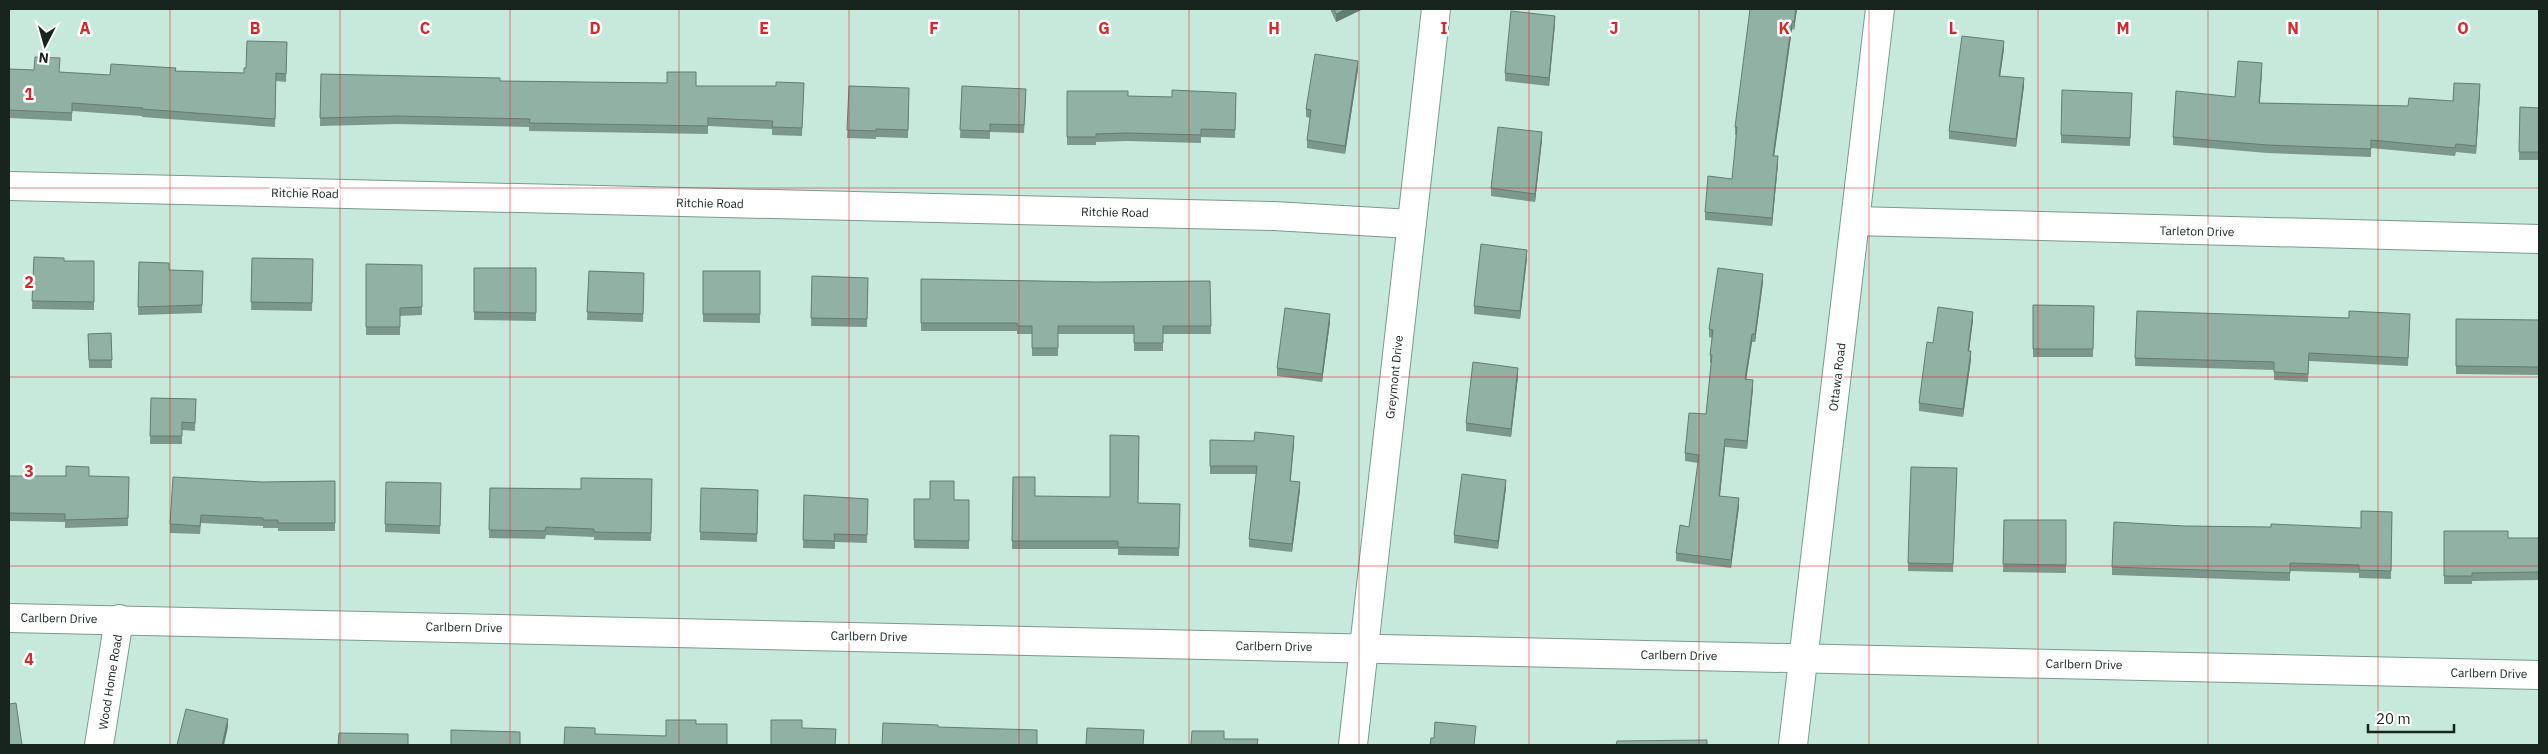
<svg xmlns="http://www.w3.org/2000/svg" width="2548" height="754" font-family="'IBM Plex Sans',sans-serif">
<rect width="100%" height="100%" fill="#c7e9db"/>
<g fill="none" stroke-linecap="round" stroke-linejoin="round">
<!-- street casing -->
<g stroke="#7a9b8d" stroke-width="30">
<g id="street">
<polyline points="9,186 1274,216 1411,224"/>
<polyline points="1855,221 2539,239"/>
<polyline points="9,618 2539,675"/>
<polyline points="99,745 119,619"/>
<polyline points="1353,745 1436,9"/>
<polyline points="1793,745 1880,9"/>
</g>
</g>
<!-- street -->
<use href="#street" stroke="#fff" stroke-width="28"/>
</g>
<!-- wall -->
<g fill="#7c988c">
<polygon points="1330,9 1363,9 1336,22"/>
<polygon points="1797,9 1794,30 1792,29 1774,156 1778,164 1772,226 1705,220 1705,212 1732,179 1737,135 1735,135 1735,127"/>
<polygon points="1555,24 1549,86 1505,81 1505,73"/>
<polygon points="287,42 286,82 276,81 275,127 142,117 142,116 72,111 72,121 9,118 9,69 110,75 175,71 244,73 246,68"/>
<polygon points="2004,49 2000,76 2024,86 2016,147 1949,139 1949,131"/>
<polygon points="1358,69 1345,154 1307,148 1307,140 1310,118 1306,117 1306,109"/>
<polygon points="2262,71 2260,103 2408,106 2453,101 2480,92 2476,154 2456,152 2455,156 2371,148 2371,157 2267,153 2173,145 2173,137 2235,97"/>
<polygon points="321,74 500,81 667,83 696,86 776,86 804,83 802,136 772,135 772,129 708,126 708,134 529,131 529,127 397,124 320,126"/>
<polygon points="849,86 909,88 908,138 876,137 876,139 847,138"/>
<polygon points="962,86 1026,97 1024,133 990,132 990,139 960,138"/>
<polygon points="1067,91 1128,96 1172,97 1236,93 1235,138 1201,137 1201,143 1127,141 1096,142 1096,145 1067,145"/>
<polygon points="2132,93 2130,146 2061,143 2061,135"/>
<polygon points="2520,107 2539,108 2539,160 2519,160"/>
<polygon points="1542,140 1535,202 1491,196 1491,188"/>
<polygon points="34,257 64,261 94,261 94,310 32,309"/>
<polygon points="252,258 313,259 312,311 251,310"/>
<polygon points="1527,258 1520,319 1474,314 1474,306"/>
<polygon points="139,262 169,270 203,271 202,313 138,315"/>
<polygon points="366,264 422,265 422,315 400,316 400,335 366,335"/>
<polygon points="474,268 536,268 536,321 474,320"/>
<polygon points="589,271 644,273 643,322 587,320"/>
<polygon points="703,271 760,271 760,323 703,322"/>
<polygon points="812,276 868,278 867,327 811,326"/>
<polygon points="921,279 1097,282 1210,281 1211,334 1163,334 1163,351 1134,351 1134,334 1058,334 1058,356 1032,356 1032,334 1017,334 1017,331 921,331"/>
<polygon points="1763,282 1755,342 1752,342 1746,379 1753,388 1747,449 1725,447 1720,496 1739,506 1731,568 1676,561 1676,553 1689,527 1698,463 1685,461 1685,453 1706,414 1711,363 1710,363 1710,355 1712,338 1709,337 1709,329"/>
<polygon points="2033,305 2094,306 2093,357 2033,357"/>
<polygon points="2456,319 2539,320 2539,375 2456,374"/>
<polygon points="1973,320 1969,351 1971,359 1963,417 1919,411 1919,403 1933,343"/>
<polygon points="1330,322 1322,382 1277,376 1277,368"/>
<polygon points="2410,322 2408,366 2309,361 2308,382 2274,380 2274,370 2135,366 2135,358"/>
<polygon points="111,333 112,368 89,368 88,334"/>
<polygon points="1518,376 1511,437 1466,431 1466,423"/>
<polygon points="151,398 196,399 195,431 182,430 182,444 150,444"/>
<polygon points="1210,440 1294,444 1290,481 1300,490 1292,552 1249,547 1249,539 1256,474 1210,474"/>
<polygon points="1957,468 1953,572 1908,571 1908,563"/>
<polygon points="9,476 129,477 128,526 65,528 65,522 9,521"/>
<polygon points="1013,477 1035,496 1138,503 1180,504 1179,556 1118,555 1118,549 1012,549"/>
<polygon points="652,479 651,541 594,540 594,537 546,535 545,539 489,538 490,488 581,489"/>
<polygon points="335,481 335,531 278,531 278,528 263,528 263,526 201,523 200,534 170,533 170,524 263,482"/>
<polygon points="386,482 441,483 440,534 385,532"/>
<polygon points="701,488 758,490 757,542 700,540"/>
<polygon points="1506,488 1498,549 1454,543 1454,535"/>
<polygon points="804,495 868,499 867,543 835,542 835,549 803,548"/>
<polygon points="914,499 969,500 969,549 914,548"/>
<polygon points="2392,512 2391,579 2359,578 2359,573 2290,571 2290,581 2112,575 2112,567 2184,526 2361,528"/>
<polygon points="2004,520 2066,520 2066,573 2003,572"/>
<polygon points="2444,531 2508,538 2539,538 2539,580 2472,581 2472,584 2444,584"/>
</g>
<!-- shaded-wall -->
<g fill="#657c72">
<polygon points="1346,9 1363,9 1336,22 1336,14"/>
<polygon points="1796,9 1797,9 1794,30 1794,22"/>
<polygon points="1555,16 1555,24 1549,86 1549,78"/>
<polygon points="1792,21 1792,29 1773,164 1773,156"/>
<polygon points="2004,41 2004,49 1999,84 1999,76"/>
<polygon points="1358,61 1358,69 1345,154 1345,146"/>
<polygon points="2262,63 2262,71 2259,111 2259,103"/>
<polygon points="2024,78 2024,86 2016,147 2016,139"/>
<polygon points="2480,84 2480,92 2476,154 2476,146"/>
<polygon points="1542,132 1542,140 1535,202 1535,194"/>
<polygon points="1778,156 1778,164 1772,226 1772,218"/>
<polygon points="1527,250 1527,258 1520,319 1520,311"/>
<polygon points="1763,274 1763,282 1755,342 1755,334"/>
<polygon points="1973,312 1973,320 1968,359 1968,351"/>
<polygon points="1330,314 1330,322 1322,382 1322,374"/>
<polygon points="1752,334 1752,342 1745,387 1745,379"/>
<polygon points="1971,351 1971,359 1963,417 1963,409"/>
<polygon points="1518,368 1518,376 1511,437 1511,429"/>
<polygon points="1753,380 1753,388 1747,449 1747,441"/>
<polygon points="1294,436 1294,444 1290,489 1290,481"/>
<polygon points="1725,439 1725,447 1719,504 1719,496"/>
<polygon points="1506,480 1506,488 1498,549 1498,541"/>
<polygon points="1300,482 1300,490 1292,552 1292,544"/>
<polygon points="1739,498 1739,506 1731,568 1731,560"/>
<polygon points="228,719 228,727 224,745 222,745"/>
</g>
<!-- building -->
<g fill="#90b1a3" stroke="#657c72">
<polygon points="1334,9 1346,9 1336,14"/>
<polygon points="1750,9 1796,9 1794,22 1792,21 1773,156 1778,156 1772,218 1705,212 1708,176 1732,179 1737,127 1735,127"/>
<polygon points="1511,11 1555,16 1549,78 1505,73"/>
<polygon points="1962,36 2004,41 1999,76 2024,78 2016,139 1949,131"/>
<polygon points="247,41 287,42 286,74 276,73 275,119 142,109 143,108 72,103 72,113 9,110 9,69 34,70 35,57 60,58 59,72 110,75 111,64 176,68 175,71 244,73 244,68 246,68"/>
<polygon points="1315,54 1358,61 1345,146 1307,140 1311,110 1306,109"/>
<polygon points="2238,61 2262,63 2259,103 2408,106 2409,98 2453,101 2454,83 2480,84 2476,146 2456,144 2455,148 2371,140 2371,149 2267,145 2173,137 2176,91 2235,97"/>
<polygon points="667,72 696,72 696,86 776,86 776,82 804,83 802,128 772,127 773,121 708,118 708,126 529,123 530,119 397,116 320,118 321,74 500,78 500,81 667,83"/>
<polygon points="849,86 909,88 908,130 876,129 876,131 847,130"/>
<polygon points="962,86 1026,89 1024,125 990,124 990,131 960,130"/>
<polygon points="1172,90 1236,93 1235,130 1201,129 1201,135 1127,133 1096,134 1096,137 1067,137 1067,91 1128,91 1128,96 1172,97"/>
<polygon points="2062,90 2132,93 2130,138 2061,135"/>
<polygon points="2520,107 2539,108 2539,152 2519,152"/>
<polygon points="1498,127 1542,132 1535,194 1491,188"/>
<polygon points="1481,244 1527,250 1520,311 1474,306"/>
<polygon points="34,257 64,258 64,261 94,261 94,302 32,301"/>
<polygon points="252,258 313,259 312,303 251,302"/>
<polygon points="139,262 169,263 169,270 203,271 202,305 138,307"/>
<polygon points="366,264 422,265 422,307 400,308 400,327 366,327"/>
<polygon points="474,268 536,268 536,313 474,312"/>
<polygon points="1718,268 1763,274 1755,334 1752,334 1745,379 1753,380 1747,441 1725,439 1719,496 1739,498 1731,560 1676,553 1680,525 1689,527 1699,455 1685,453 1689,413 1706,414 1712,355 1710,355 1713,330 1709,329"/>
<polygon points="589,271 644,273 643,314 587,312"/>
<rect x="703" y="271" width="57" height="43"/>
<polygon points="812,276 868,278 867,319 811,318"/>
<polygon points="921,279 1097,282 1210,281 1211,326 1163,326 1163,343 1134,343 1134,326 1058,326 1058,348 1032,348 1032,326 1017,326 1017,323 921,323"/>
<polygon points="2033,305 2094,306 2093,349 2033,349"/>
<polygon points="1938,307 1973,312 1968,351 1971,351 1963,409 1919,403 1927,342 1933,343"/>
<polygon points="1285,308 1330,314 1322,374 1277,368"/>
<polygon points="2137,311 2349,318 2349,311 2410,314 2408,358 2309,353 2308,374 2274,372 2274,362 2135,358"/>
<polygon points="2456,319 2539,320 2539,367 2456,366"/>
<polygon points="111,333 112,360 89,360 88,334"/>
<polygon points="1473,362 1518,368 1511,429 1466,423"/>
<polygon points="151,398 196,399 195,423 182,422 182,436 150,436"/>
<polygon points="1255,432 1294,436 1290,481 1300,482 1292,544 1249,539 1257,466 1210,466 1210,440 1254,441"/>
<polygon points="1110,435 1139,436 1138,503 1180,504 1179,548 1118,547 1118,541 1012,541 1013,477 1035,477 1035,496 1110,497"/>
<polygon points="66,466 89,467 89,476 129,477 128,518 65,520 65,514 9,513 9,476 66,476"/>
<polygon points="1911,467 1957,468 1953,564 1908,563"/>
<polygon points="1462,474 1506,480 1498,541 1454,535"/>
<polygon points="173,477 263,482 335,481 335,523 278,523 278,520 263,520 263,518 201,515 200,526 170,524"/>
<polygon points="581,478 652,479 651,533 594,532 594,529 546,527 545,531 489,530 490,488 581,489"/>
<polygon points="930,481 954,481 954,500 969,500 969,541 914,540 914,499 930,499"/>
<polygon points="386,482 441,483 440,526 385,524"/>
<polygon points="701,488 758,490 757,534 700,532"/>
<polygon points="804,495 868,499 867,535 834,534 835,541 803,540"/>
<polygon points="2361,511 2392,512 2391,571 2359,570 2359,565 2290,563 2290,573 2112,567 2114,522 2184,526 2271,527 2271,524 2361,528"/>
<polygon points="2004,520 2066,520 2066,565 2003,564"/>
<polygon points="2444,531 2508,531 2508,538 2539,538 2539,572 2472,573 2472,576 2444,576"/>
<polygon points="16,703 22,745 9,745 9,704"/>
<polygon points="186,709 228,719 222,745 177,745"/>
<polygon points="666,720 696,720 696,724 727,724 727,745 564,745 565,727 595,728 595,734 666,736"/>
<polygon points="771,720 802,720 802,728 836,729 835,745 771,745"/>
<polygon points="1435,722 1476,726 1474,745 1430,745 1431,738 1434,738"/>
<polygon points="883,723 938,725 938,727 1037,730 1037,745 882,745"/>
<polygon points="1087,728 1144,730 1143,745 1086,745"/>
<polygon points="451,730 520,732 520,745 451,745"/>
<polygon points="1192,731 1224,731 1224,739 1258,739 1257,745 1191,745"/>
<polygon points="339,733 408,734 408,745 338,745"/>
<polygon points="1707,740 1707,745 1616,745 1617,741"/>
</g>
<!-- grid -->
<path fill="none" stroke="#d62828" stroke-width="1" stroke-opacity="0.55" d="M 170,9 L 170,745M 340,9 L 340,745M 510,9 L 510,745M 679,9 L 679,745M 849,9 L 849,745M 1019,9 L 1019,745M 1189,9 L 1189,745M 1359,9 L 1359,745M 1529,9 L 1529,745M 1699,9 L 1699,745M 1869,9 L 1869,745M 2038,9 L 2038,745M 2208,9 L 2208,745M 2378,9 L 2378,745M 9,188 L 2539,188M 9,377 L 2539,377M 9,566 L 2539,566"/>
<g text-anchor="middle" dominant-baseline="central" stroke-width="5" stroke-linejoin="round" paint-order="stroke">
<!-- street labels -->
<g font-size="12" fill="#18251f" stroke="#fff">
<text transform="translate(305 193) rotate(1)">Ritchie Road</text>
<text transform="translate(710 203) rotate(1)">Ritchie Road</text>
<text transform="translate(1115 212) rotate(1)">Ritchie Road</text>
<text transform="translate(2197 231) rotate(1)">Tarleton Drive</text>
<text transform="translate(1394 377) rotate(-84)">Greymont Drive</text>
<text transform="translate(1837 377) rotate(-83)">Ottawa Road</text>
<text transform="translate(59 618) rotate(1)">Carlbern Drive</text>
<text transform="translate(464 627) rotate(1)">Carlbern Drive</text>
<text transform="translate(869 636) rotate(1)">Carlbern Drive</text>
<text transform="translate(1274 646) rotate(1)">Carlbern Drive</text>
<text transform="translate(1679 655) rotate(1)">Carlbern Drive</text>
<text transform="translate(2084 664) rotate(1)">Carlbern Drive</text>
<text transform="translate(2489 673) rotate(1)">Carlbern Drive</text>
<text transform="translate(110 682) rotate(-81)">Wood Home Road</text>
</g>
</g>
<g font-size="16" text-anchor="middle" font-weight="bold" fill="#d62828" stroke="#fff" stroke-width="5" stroke-linejoin="round" paint-order="stroke">
<text x="85" y="34">A</text>
<text x="255" y="34">B</text>
<text x="425" y="34">C</text>
<text x="595" y="34">D</text>
<text x="764" y="34">E</text>
<text x="934" y="34">F</text>
<text x="1104" y="34">G</text>
<text x="1274" y="34">H</text>
<text x="1444" y="34">I</text>
<text x="1614" y="34">J</text>
<text x="1784" y="34">K</text>
<text x="1953" y="34">L</text>
<text x="2123" y="34">M</text>
<text x="2293" y="34">N</text>
<text x="2463" y="34">O</text>
<text x="29" y="100">1</text>
<text x="29" y="288">2</text>
<text x="29" y="477">3</text>
<text x="29" y="665">4</text>
</g>
<!-- border -->
<rect width="2548" height="754" fill="none" stroke="#18251f" stroke-width="20"/>
<!-- north arrow -->
<g transform="translate(45 45) rotate(186)" stroke="#ffffff" stroke-width="4" paint-order="stroke">
<path d="M0-4L9 19L0 12L-9 19Z" fill="#18251f"/>
<text y="-8" font-size="14" font-weight="bold" text-anchor="middle" fill="#18251f">N</text>
</g>
<!-- scale -->
<path d="M2368 724v8h86v-8" fill="none" stroke="#18251f" stroke-width="2.5"/>
<text x="2376" y="724" font-size="15" fill="#18251f" stroke="#ffffff" stroke-width="4" paint-order="stroke">20 m</text>
</svg>
